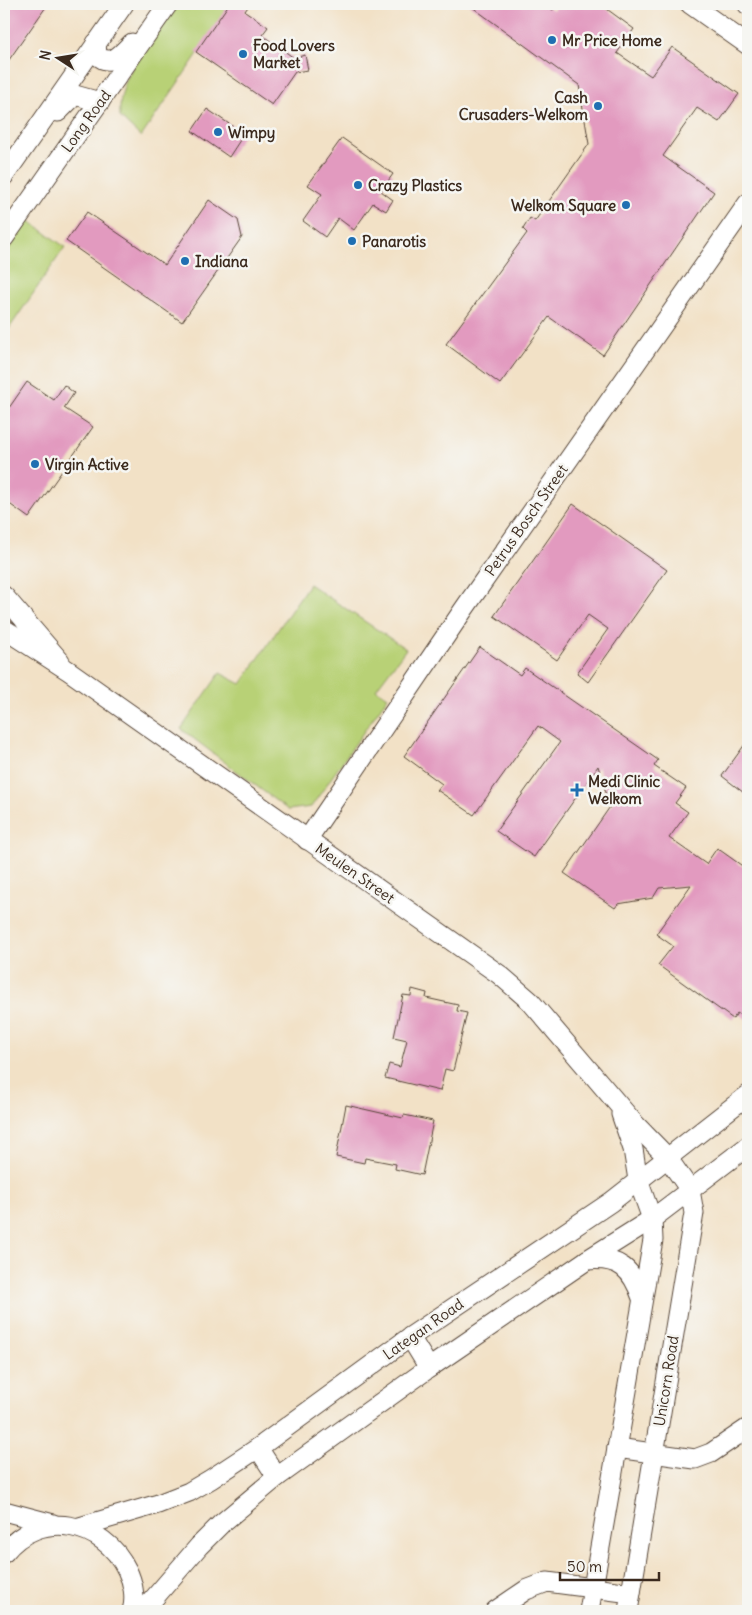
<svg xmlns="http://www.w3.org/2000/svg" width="752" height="1615" font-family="Delius,sans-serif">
<rect width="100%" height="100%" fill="#f6f6f2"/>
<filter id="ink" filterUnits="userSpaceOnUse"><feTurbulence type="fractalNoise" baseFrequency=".02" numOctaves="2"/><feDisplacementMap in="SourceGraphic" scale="10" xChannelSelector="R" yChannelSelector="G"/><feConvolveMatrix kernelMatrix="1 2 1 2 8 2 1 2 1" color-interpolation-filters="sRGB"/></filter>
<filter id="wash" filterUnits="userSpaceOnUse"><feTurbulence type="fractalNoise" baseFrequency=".0096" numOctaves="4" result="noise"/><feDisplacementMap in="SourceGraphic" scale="20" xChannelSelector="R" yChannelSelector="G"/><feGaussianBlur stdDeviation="1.12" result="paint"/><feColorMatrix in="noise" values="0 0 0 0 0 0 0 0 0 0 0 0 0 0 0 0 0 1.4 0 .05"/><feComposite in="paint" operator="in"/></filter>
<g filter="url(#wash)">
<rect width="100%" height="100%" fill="#f2e1c6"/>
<!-- green -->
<g fill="#b8d176" stroke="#7a7e4a">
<path d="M 180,4 L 232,4 L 141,137 L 120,117 C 117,72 154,38 180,4 Z"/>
<polygon points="28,220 65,247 4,336 4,256"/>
<polygon points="309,584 406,649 376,689 388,697 311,807 288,810 181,729 220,673 241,684"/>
</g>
<g id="blocks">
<!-- building -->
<g fill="#e29abf">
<polygon points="4,4 48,4 4,67"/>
<polygon points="229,4 250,4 245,11 268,27 262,35 294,58 305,55 308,70 295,72 272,105 196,52"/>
<polygon points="468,4 544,4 553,10 557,4 600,4 634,29 617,53 651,76 672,47 739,94 719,122 697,108 663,156 714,192 603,355 549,317 500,384 446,344 527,233 523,229 530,218 535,221 589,144 579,85"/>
<polygon points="207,109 244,134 229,157 192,131"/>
<polygon points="342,138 393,174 381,191 393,200 386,211 373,203 354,230 338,218 325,237 303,221 322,194 308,185"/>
<polygon points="209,200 238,220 242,237 182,322 66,241 87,212 165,265"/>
<polygon points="27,382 54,400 64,385 74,393 64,408 93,427 29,518 4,500 4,415"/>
<polygon points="573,504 667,570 588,682 577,673 608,629 588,615 557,660 494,616"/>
<polygon points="480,647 520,675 525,668 658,760 654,766 686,788 675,803 688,812 669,838 706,864 717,848 748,870 748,1020 737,1013 733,1019 658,965 673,946 656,934 691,885 659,888 653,898 618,904 615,908 564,873 614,801 607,796 598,766 534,857 496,831 560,742 538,726 474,815 437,790 442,784 404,756"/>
<polygon points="748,740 748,796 722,776"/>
<polygon points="412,989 427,993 426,998 458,1005 457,1011 467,1013 453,1071 445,1069 440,1091 385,1078 389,1064 400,1067 407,1040 394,1037 403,995 411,996"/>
<polygon points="346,1105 403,1118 404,1115 433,1121 422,1175 395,1169 396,1164 365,1158 364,1163 336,1157"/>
</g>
</g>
</g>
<g filter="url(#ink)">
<use href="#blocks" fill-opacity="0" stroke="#564537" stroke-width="1"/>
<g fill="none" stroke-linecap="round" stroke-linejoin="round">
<!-- minor casing -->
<g stroke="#564537" stroke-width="21">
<g id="minor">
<polyline points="690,4 748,45"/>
<polyline points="747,4 748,5"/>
<path d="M 96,43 L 97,55 C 111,68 121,54 132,43"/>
<polyline points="58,112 75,95 100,102"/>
<polyline points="4,176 124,4"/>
<polyline points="4,238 168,4"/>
<polyline points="4,596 60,661"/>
<polyline points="4,629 69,671 500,975 530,1001 634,1123 667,1157 690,1190 694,1213 628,1611"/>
<polyline points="307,840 464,609 748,203"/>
<path d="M 587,1260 C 620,1257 632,1269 642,1298"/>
<polyline points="410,1337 429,1368"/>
<polyline points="258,1448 277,1477"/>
<polyline points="617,1448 695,1459 711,1453 748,1428"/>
<polyline points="4,1511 53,1524"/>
<polyline points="79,1527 158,1504 189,1492 211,1479 258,1448 410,1337 611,1202 748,1095"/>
<path d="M 4,1553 C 39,1508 104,1521 127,1570 C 133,1582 136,1598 132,1611"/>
<polyline points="143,1611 199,1546 222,1523 277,1477 429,1368 587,1260 652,1219 748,1146"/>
<polyline points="495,1611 526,1590 547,1582 631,1593"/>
<polyline points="589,1611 653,1240 652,1219 638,1180 633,1149 621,1114"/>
</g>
</g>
<!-- minor -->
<use href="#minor" stroke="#fff" stroke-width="19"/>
</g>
</g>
<!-- markers -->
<g fill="#1f6fb2" stroke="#f6f6f2" stroke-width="2">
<circle cx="552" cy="40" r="5"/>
<circle cx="243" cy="54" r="5"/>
<circle cx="598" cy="106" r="5"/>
<circle cx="218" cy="132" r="5"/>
<circle cx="358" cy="185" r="5"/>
<circle cx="626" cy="205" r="5"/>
<circle cx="352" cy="241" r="5"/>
<circle cx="185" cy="261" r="5"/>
<circle cx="35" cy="464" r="5"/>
<path d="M574.5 782.5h5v5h5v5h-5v5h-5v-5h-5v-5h5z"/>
</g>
<g text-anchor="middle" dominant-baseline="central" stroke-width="5" stroke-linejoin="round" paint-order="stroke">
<!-- poi labels -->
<g font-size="15" font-weight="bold" fill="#3b2a1e" stroke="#f6f6f2" text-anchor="start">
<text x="562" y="40">Mr Price Home</text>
<text x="253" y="45">Food Lovers<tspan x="253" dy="17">Market</tspan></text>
<text x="588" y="97" text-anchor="end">Cash<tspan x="588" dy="17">Crusaders-Welkom</tspan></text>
<text x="228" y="132">Wimpy</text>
<text x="368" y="185">Crazy Plastics</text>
<text x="616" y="205" text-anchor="end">Welkom Square</text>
<text x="362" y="241">Panarotis</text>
<text x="195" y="261">Indiana</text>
<text x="45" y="464">Virgin Active</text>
<text x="588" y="781">Medi Clinic<tspan x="588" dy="17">Welkom</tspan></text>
</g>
<!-- street labels -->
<g font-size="15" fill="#3b2a1e" stroke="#f6f6f2">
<text transform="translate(86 121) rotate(-54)">Long Road</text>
<text transform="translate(526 520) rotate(-55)">Petrus Bosch Street</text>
<text transform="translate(355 873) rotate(35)">Meulen Street</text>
<text transform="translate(423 1329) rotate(-35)">Lategan Road</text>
<text transform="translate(666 1381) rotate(-81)">Unicorn Road</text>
</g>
</g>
<!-- margin -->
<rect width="752" height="1615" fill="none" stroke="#f6f6f2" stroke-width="20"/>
<!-- north arrow -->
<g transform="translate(58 58) rotate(282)" stroke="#f6f6f2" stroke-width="4" paint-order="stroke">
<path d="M0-4L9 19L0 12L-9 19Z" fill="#3b2a1e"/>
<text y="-8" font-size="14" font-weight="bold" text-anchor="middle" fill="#3b2a1e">N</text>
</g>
<!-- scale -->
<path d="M560 1572v8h99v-8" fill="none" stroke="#3b2a1e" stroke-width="2.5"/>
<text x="567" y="1572" font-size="15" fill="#3b2a1e" stroke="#f6f6f2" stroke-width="4" paint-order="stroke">50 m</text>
</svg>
